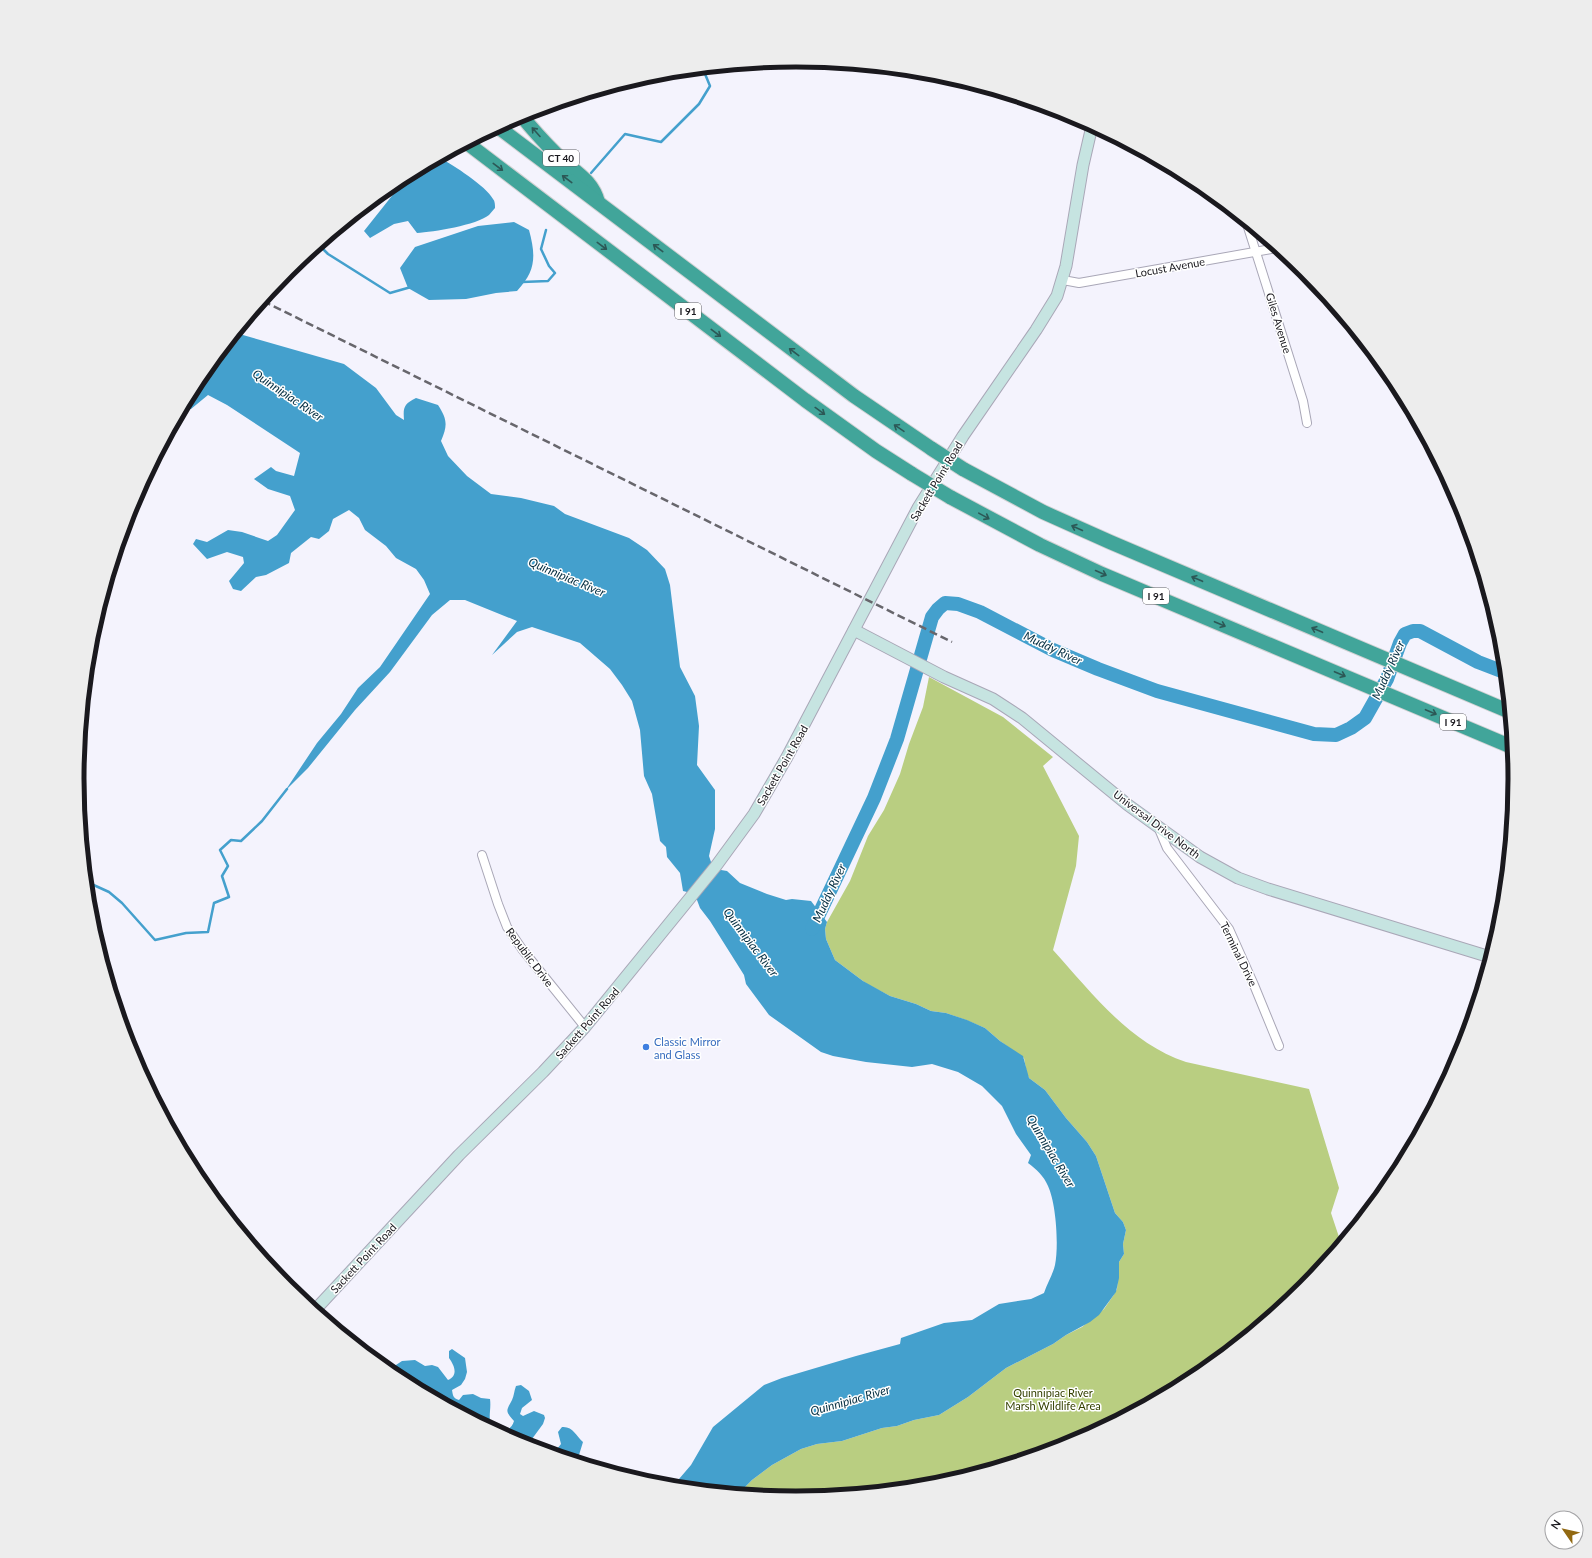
<svg xmlns="http://www.w3.org/2000/svg" width="1592" height="1558" font-family="Lato,sans-serif">
<rect width="100%" height="100%" fill="#f4f3fd"/>
<!-- green -->
<path fill="#b9ce81" d="M 929,677 L 1003,717 L 1053,757 L 1043,766 L 1079,836 L 1076,866 L 1053,950 C 1092,993 1129,1043 1186,1062 L 1309,1089 L 1339,1188 L 1331,1213 L 1341,1243 L 1304,1288 L 1195,1377 L 1071,1443 L 936,1484 L 796,1498 L 740,1492 L 752,1480 L 772,1465 L 801,1449 L 817,1444 L 842,1441 L 882,1428 L 897,1426 L 914,1420 L 939,1415 L 968,1397 L 1006,1368 L 1053,1344 L 1066,1335 L 1082,1327 L 1104,1309 L 1113,1296 L 1117,1289 L 1119,1262 L 1124,1254 L 1123,1244 L 1126,1230 L 1123,1222 L 1115,1213 L 1096,1156 L 1087,1142 L 1066,1118 L 1045,1090 L 1029,1078 L 1027,1074 L 1024,1058 L 1000,1041 L 985,1028 L 966,1020 L 946,1013 L 931,1011 L 916,1004 L 890,996 L 867,984 L 835,960 L 826,939 L 825,929 L 827,922 L 850,881 L 868,836 L 884,810 L 900,774 L 909,744 L 923,707 Z"/>
<!-- water -->
<g fill="#44a0cd">
<path d="M 440,158 C 453,165 486,186 493,199 C 495,201 495,205 495,208 C 493,210 491,213 489,215 C 477,225 433,232 417,233 L 408,221 L 394,224 L 370,238 L 364,231 L 395,192 L 419,169 Z"/>
<path d="M 514,222 L 529,230 C 536,256 536,271 517,291 L 496,293 L 466,299 L 429,300 L 408,288 L 400,268 L 415,247 L 478,226 Z"/>
<path d="M 236,333 L 344,364 L 376,388 L 396,415 L 404,420 C 403,407 404,404 416,398 L 438,405 C 447,419 448,425 441,441 L 448,456 L 467,476 L 491,494 L 521,498 L 554,506 L 565,514 L 629,538 L 647,550 L 665,569 L 670,585 L 680,667 L 695,696 L 699,726 L 697,765 L 715,790 L 715,829 L 709,856 L 711,862 L 721,870 L 727,871 L 740,883 L 767,894 L 786,900 L 792,899 L 811,901 L 827,922 L 825,929 L 826,939 L 835,960 L 863,981 L 890,996 L 916,1004 L 931,1011 L 946,1013 L 967,1020 L 985,1028 L 1000,1041 L 1023,1056 L 1029,1078 L 1045,1090 L 1066,1118 L 1087,1142 L 1096,1156 L 1115,1213 L 1123,1222 L 1126,1230 L 1123,1244 L 1124,1254 L 1119,1262 L 1119,1278 L 1116,1292 L 1113,1296 L 1099,1315 L 1090,1322 L 1066,1335 L 1053,1344 L 1006,1368 L 968,1397 L 939,1415 L 914,1420 L 897,1426 L 882,1428 L 842,1441 L 817,1444 L 801,1449 L 772,1465 L 752,1480 L 740,1492 L 673,1486 L 691,1465 L 713,1427 L 764,1385 L 782,1378 L 856,1356 L 900,1344 L 901,1338 L 944,1323 L 972,1320 L 999,1304 L 1031,1299 L 1044,1293 C 1047,1284 1053,1274 1055,1265 C 1059,1245 1056,1203 1048,1186 C 1044,1176 1036,1169 1028,1163 L 1031,1155 L 1016,1134 L 1002,1106 L 982,1086 L 958,1072 L 932,1064 L 912,1067 L 866,1062 L 833,1056 L 821,1052 L 769,1015 L 746,984 L 744,975 L 710,921 L 700,908 L 697,900 L 687,892 L 683,891 L 680,873 L 667,857 L 666,847 L 660,841 L 652,794 L 644,776 L 640,730 L 632,701 L 622,685 L 610,669 L 580,643 L 532,627 L 517,632 L 492,655 L 517,621 L 465,600 L 450,600 L 432,615 L 390,672 L 355,710 L 308,768 L 285,791 L 317,743 L 341,714 L 358,688 L 380,667 L 430,594 L 424,580 L 416,569 L 396,558 L 386,546 L 365,530 L 359,518 L 349,510 L 333,519 L 329,531 L 319,539 L 311,537 L 291,553 L 289,563 L 266,575 L 256,577 L 241,591 L 233,589 L 229,581 L 244,563 L 243,557 L 227,552 L 207,559 L 193,544 L 196,539 L 207,542 L 228,530 L 242,532 L 268,541 L 277,535 L 295,510 L 290,496 L 268,489 L 254,479 L 271,467 L 276,471 L 294,476 L 300,453 L 227,405 L 208,395 L 191,409 L 181,411 L 198,379 Z"/>
<path d="M 452,1349 L 465,1358 L 467,1372 L 465,1379 L 461,1385 L 452,1390 C 453,1396 453,1398 459,1400 L 463,1395 L 473,1394 L 481,1398 L 490,1399 C 492,1414 484,1423 500,1432 C 507,1431 512,1428 514,1421 C 505,1411 506,1411 512,1400 C 514,1396 514,1391 516,1386 L 521,1385 L 529,1391 L 532,1400 L 522,1408 L 520,1414 L 523,1416 L 534,1411 L 544,1415 L 545,1418 L 543,1424 L 529,1443 L 526,1445 L 519,1442 L 396,1377 L 381,1364 L 396,1365 L 402,1361 L 415,1360 L 425,1366 L 432,1365 L 438,1367 L 448,1380 C 459,1375 454,1365 449,1358 L 449,1351 Z"/>
<path d="M 562,1427 C 573,1426 576,1436 583,1442 L 579,1455 L 589,1464 L 543,1450 L 547,1448 L 557,1449 L 561,1444 L 558,1432 Z"/>
</g>
<g fill="none" stroke-linecap="round" stroke-linejoin="round">
<!-- stream -->
<g stroke="#44a0cd" stroke-width="2.5">
<polyline points="591,173 625,134 661,142 699,104 710,86 703,69"/>
<polyline points="319,245 328,254 390,293 411,287"/>
<polyline points="522,282 548,281 555,273 549,266 541,249 546,230"/>
<polyline points="87,882 109,892 122,903 155,940 186,933 208,932 214,903 229,897 222,876 228,866 220,850 231,840 241,841 262,821 287,789"/>
</g>
<!-- river -->
<polyline stroke="#44a0cd" stroke-width="14" points="812,929 874,798 897,739 932,617 938,609 945,603 958,604 980,612 1053,650 1098,669 1157,691 1314,734 1336,735 1351,728 1365,718 1387,679 1400,643 1405,634 1413,631 1420,631 1478,662 1504,672"/>
<!-- street casing -->
<g stroke="#a9a7b7" stroke-width="10">
<g id="street">
<polyline points="1247,224 1303,401 1307,423"/>
<polyline points="1063,280 1079,283 1277,248"/>
<polyline points="1159,829 1167,848 1229,929 1254,985 1279,1046"/>
<polyline points="482,855 498,904 507,927 522,949 585,1027"/>
</g>
</g>
<!-- secondary casing -->
<g stroke="#a9a7b7" stroke-width="13">
<g id="secondary">
<polyline points="854,630 944,677 993,699 1022,718 1128,805 1200,857 1238,878 1268,889 1490,957"/>
<polyline points="315,1310 459,1155 543,1072 585,1027 716,866 754,814 787,757 918,508 963,436 1036,330 1057,296 1066,266 1083,165 1092,126"/>
</g>
</g>
<!-- highway casing -->
<g stroke="#d1d1d2" stroke-width="16">
<g id="highway">
<path d="M 521,115 C 532,129 545,143 558,156 C 574,172 592,179 598,202"/>
<polyline points="498,127 854,396 932,449"/>
<polyline points="467,143 805,400 876,451 912,474"/>
<polyline points="963,469 1043,512 1110,542 1508,711"/>
<polyline points="950,497 1040,545 1102,574 1512,747"/>
</g>
</g>
<!-- street -->
<use href="#street" stroke="#fff" stroke-width="8"/>
<!-- secondary -->
<use href="#secondary" stroke="#c6e4e1" stroke-width="11"/>
<!-- highway -->
<use href="#highway" stroke="#41a59a" stroke-width="14"/>
<!-- rail -->
<polyline stroke="#67666c" stroke-width="2.5" stroke-dasharray="8 4" stroke-linecap="butt" points="263,301 952,642"/>
<!-- highway-bridge casing -->
<g stroke="#d1d1d2" stroke-width="16" stroke-linecap="butt">
<g id="highway-bridge">
<polyline points="932,449 963,469"/>
<polyline points="912,474 950,497"/>
</g>
</g>
<!-- highway-bridge -->
<use href="#highway-bridge" stroke="#41a59a" stroke-width="14"/>
</g>
<!-- one-way arrows -->
<defs><path id="oneway-shaft" d="M-6 0H5M1.5-3L5.5 0L1.5 3" fill="none" stroke-width="1.6" stroke-linecap="round" stroke-linejoin="round"/></defs>
<g stroke="#2c5856">
<use href="#oneway-shaft" transform="translate(536 132) rotate(-132)"/>
<use href="#oneway-shaft" transform="translate(498 167) rotate(37)"/>
<use href="#oneway-shaft" transform="translate(567 179) rotate(-143)"/>
<use href="#oneway-shaft" transform="translate(602 246) rotate(37)"/>
<use href="#oneway-shaft" transform="translate(658 248) rotate(-143)"/>
<use href="#oneway-shaft" transform="translate(716 333) rotate(37)"/>
<use href="#oneway-shaft" transform="translate(794 352) rotate(-143)"/>
<use href="#oneway-shaft" transform="translate(820 411) rotate(36)"/>
<use href="#oneway-shaft" transform="translate(899 428) rotate(-146)"/>
<use href="#oneway-shaft" transform="translate(984 516) rotate(29)"/>
<use href="#oneway-shaft" transform="translate(1077 528) rotate(-156)"/>
<use href="#oneway-shaft" transform="translate(1101 573) rotate(24)"/>
<use href="#oneway-shaft" transform="translate(1197 579) rotate(-157)"/>
<use href="#oneway-shaft" transform="translate(1220 624) rotate(23)"/>
<use href="#oneway-shaft" transform="translate(1317 630) rotate(-157)"/>
<use href="#oneway-shaft" transform="translate(1340 674) rotate(23)"/>
<use href="#oneway-shaft" transform="translate(1431 712) rotate(23)"/>
</g>
<!-- markers -->
<circle fill="#3f7fe0" stroke="#fff" stroke-width="1.5" cx="646" cy="1047" r="4"/>
<g text-anchor="middle" dominant-baseline="central" stroke-width="3" stroke-linejoin="round" paint-order="stroke">
<!-- shield labels -->
<g fill="#fff" stroke="#5f5e62" stroke-width="1">
<rect x="543" y="150" width="36" height="16" rx="3"/>
<rect x="675" y="303" width="26" height="16" rx="3"/>
<rect x="1143" y="588" width="26" height="16" rx="3"/>
<rect x="1440" y="714" width="26" height="16" rx="3"/>
</g>
<g font-size="10" font-weight="bold" fill="#1a191e">
<text x="561" y="158">CT 40</text>
<text x="688" y="311">I 91</text>
<text x="1156" y="596">I 91</text>
<text x="1453" y="722">I 91</text>
</g>
<!-- street labels -->
<g font-size="11" fill="#1a191e" stroke="#fff">
<text transform="translate(1170 267) rotate(-10)">Locust Avenue</text>
<text transform="translate(1279 323) rotate(73)">Giles Avenue</text>
<text transform="translate(936 481) rotate(-59)">Sackett Point Road</text>
<text transform="translate(782 765) rotate(-60)">Sackett Point Road</text>
<text transform="translate(1157 824) rotate(37)">Universal Drive North</text>
<text transform="translate(1239 954) rotate(64)">Terminal Drive</text>
<text transform="translate(530 957) rotate(53)">Republic Drive</text>
<text transform="translate(587 1023) rotate(-49)">Sackett Point Road</text>
<text transform="translate(363 1258) rotate(-47)">Sackett Point Road</text>
</g>
<!-- shop labels -->
<g font-size="11" fill="#366cbe" stroke="#fff" text-anchor="start">
<text x="654" y="1041">Classic Mirror<tspan x="654" dy="13">and Glass</tspan></text>
</g>
<!-- park labels -->
<g font-size="11" fill="#344001" stroke="#fff">
<text x="1053" y="1392">Quinnipiac River<tspan x="1053" dy="13">Marsh Wildlife Area</tspan></text>
</g>
<!-- water labels -->
<g font-size="12" font-style="italic" fill="#052f42" stroke="#fff">
<text transform="translate(288 395) rotate(34)">Quinnipiac River</text>
<text transform="translate(567 577) rotate(23)">Quinnipiac River</text>
<text transform="translate(1053 648) rotate(25)">Muddy River</text>
<text transform="translate(1388 670) rotate(-66)">Muddy River</text>
<text transform="translate(829 893) rotate(-65)">Muddy River</text>
<text transform="translate(751 942) rotate(53)">Quinnipiac River</text>
<text transform="translate(1051 1151) rotate(59)">Quinnipiac River</text>
<text transform="translate(850 1400) rotate(-16)">Quinnipiac River</text>
</g>
</g>
<!-- crop -->
<path d="M0 0H1592V1558H0ZM84 779a712 712 0 1 1 1424 0a712 712 0 1 1-1424 0Z" fill="#ededed" fill-rule="evenodd"/>
<path fill="none" stroke="#1a191e" stroke-width="5" d="M84 779a712 712 0 1 1 1424 0a712 712 0 1 1-1424 0Z"/>
<!-- north arrow -->
<g transform="translate(1564 1530) rotate(304)"><circle r="19" fill="#ffffff" stroke="#a3a3a5"/>
<path d="M0-3L7 15L0 10L-7 15Z" fill="#926912"/>
<text y="-6" font-size="11" font-weight="bold" text-anchor="middle" fill="#1a191e">N</text>
</g>
</svg>
